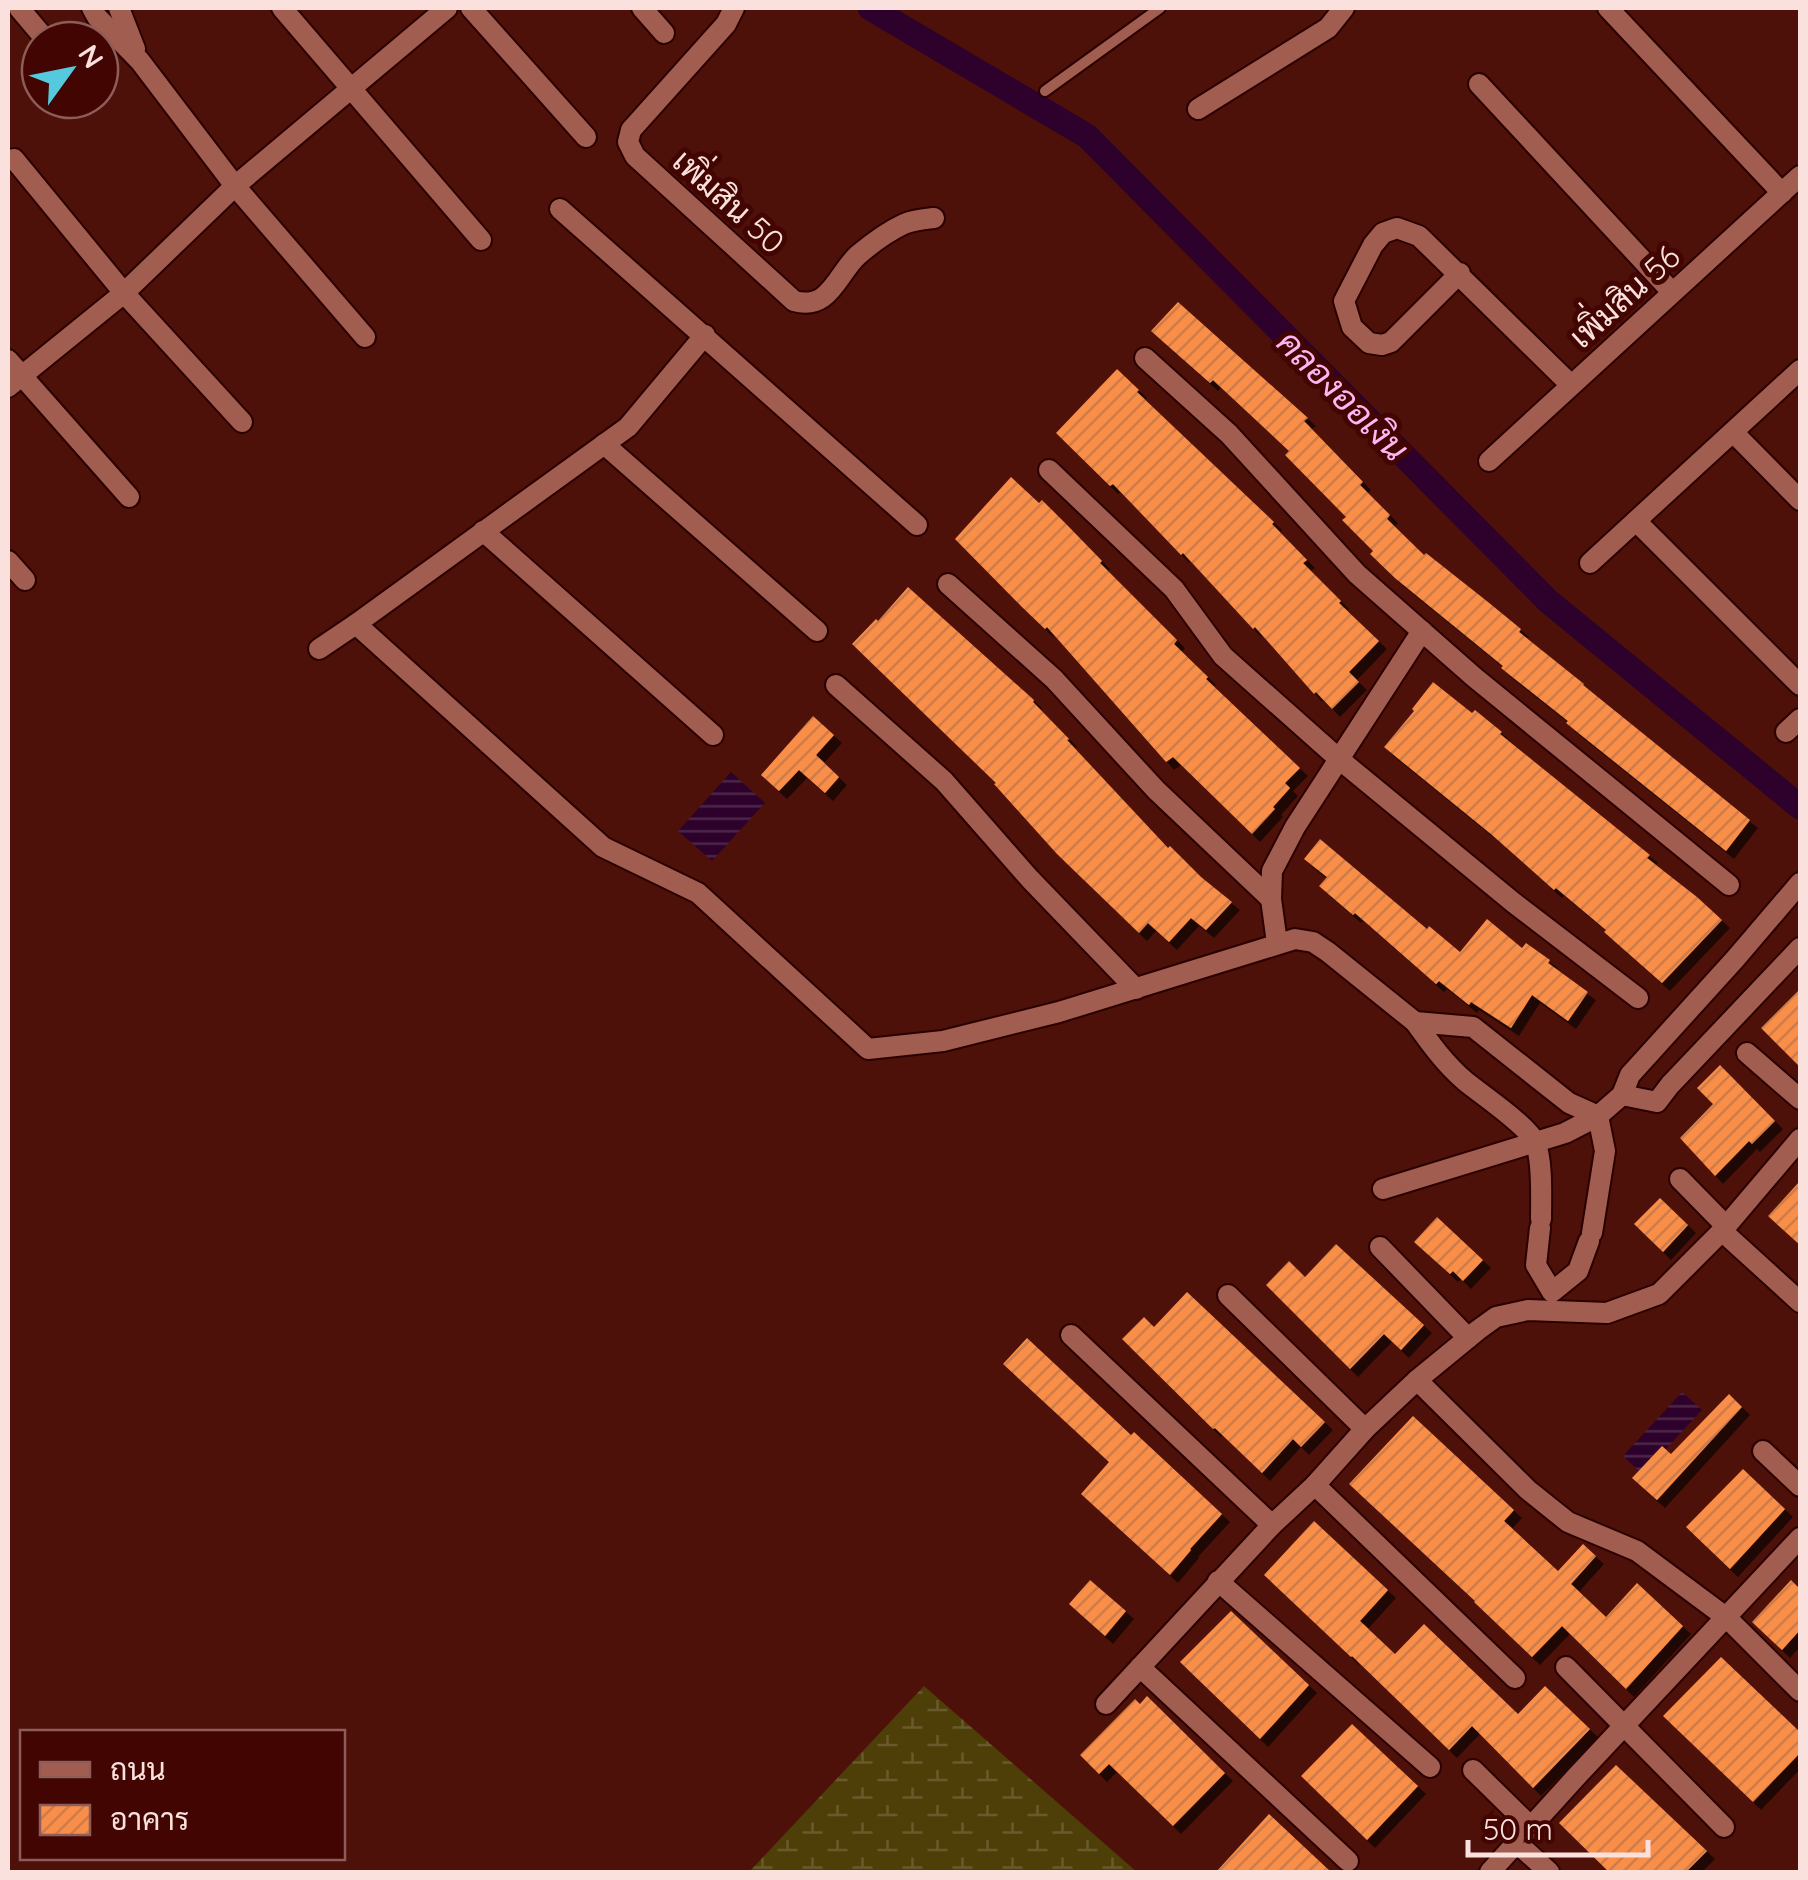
<svg xmlns="http://www.w3.org/2000/svg" width="1808" height="1880" font-family="Quicksand,Sarabun,sans-serif">
<defs>
<pattern id="wetland-marsh" width="20" height="14" patternUnits="userSpaceOnUse" patternTransform="scale(2.5)"><rect width="20" height="14" fill="#4e3e08"/><path d="M1 5h8M5 5V1M11 12h8M15 12V8" fill="none" stroke="#685a2c"/></pattern>
<pattern id="water-rules" width="6" height="5" patternUnits="userSpaceOnUse" patternTransform="scale(2.5)"><rect width="6" height="5" fill="#2d012b"/><path d="M0 2.5h6" fill="none" stroke="#4c2649"/></pattern>
<pattern id="building-hatch" width="6" height="6" patternUnits="userSpaceOnUse" patternTransform="scale(2.5)"><rect width="6" height="6" fill="#f98e4a"/><path d="M-1 1l2-2M0 6l6-6M5 7l2-2" fill="none" stroke="#ce7c48"/></pattern>
<filter id="shadow"><feDropShadow dx="8" dy="8" stdDeviation="0" flood-color="#0009"/></filter>
</defs>
<rect width="100%" height="100%" fill="#4e1109"/>
<!-- wetland -->
<polygon fill="url(#wetland-marsh)" points="924,1686 1137,1872 749,1872"/>
<!-- water -->
<g fill="url(#water-rules)">
<polygon points="731,772 765,803 712,861 678,831"/>
<polygon points="1682,1392 1702,1410 1666,1449 1662,1446 1639,1471 1623,1456"/>
</g>
<g fill="none" stroke-linecap="round" stroke-linejoin="round">
<!-- canal -->
<polyline stroke="#2d012b" stroke-width="25" points="870,8 1087,136 1548,601 1800,807"/>
</g>
<!-- building -->
<g fill="url(#building-hatch)" filter="url(#shadow)">
<polygon points="1178,302 1308,418 1304,421 1363,482 1360,485 1390,515 1387,519 1424,555 1426,553 1488,602 1521,629 1519,632 1584,684 1583,685 1750,820 1726,851 1566,723 1568,721 1501,668 1503,666 1395,578 1370,554 1373,551 1342,520 1346,517 1285,455 1289,451 1213,380 1210,383 1151,331"/>
<polygon points="1117,369 1139,390 1137,392 1274,522 1272,524 1307,560 1303,563 1341,601 1339,603 1379,641 1349,672 1359,682 1332,709 1316,692 1314,694 1255,627 1253,629 1183,553 1181,555 1113,484 1110,486 1056,433"/>
<polygon points="1011,477 1039,503 1042,500 1069,527 1102,561 1100,563 1177,640 1174,644 1208,677 1206,679 1300,768 1285,783 1290,788 1273,807 1275,809 1252,834 1173,757 1166,762 1047,627 1045,629 1022,607 955,539"/>
<polygon points="908,587 1034,700 1033,702 1069,739 1067,740 1168,848 1170,846 1201,877 1232,902 1206,930 1191,918 1169,942 1148,923 1139,933 1057,854 994,784 996,783 852,644 876,619 878,621"/>
<polygon points="1433,682 1472,713 1475,710 1502,732 1500,734 1650,855 1647,858 1697,897 1722,920 1662,983 1604,932 1606,930 1556,888 1554,890 1491,834 1384,747 1414,711 1412,709"/>
<polygon points="813,716 834,735 816,755 839,777 825,793 799,770 779,791 761,775"/>
<polygon points="1320,839 1427,929 1429,926 1460,952 1487,919 1522,948 1526,943 1550,960 1548,963 1588,992 1568,1021 1532,995 1511,1028 1471,1002 1469,1005 1439,981 1436,984 1355,913 1353,915 1319,886 1327,877 1304,859"/>
<polygon points="1800,989 1800,1067 1761,1028"/>
<polygon points="1720,1065 1775,1121 1752,1144 1749,1141 1715,1176 1680,1138 1713,1104 1697,1088"/>
<polygon points="1800,1181 1800,1245 1768,1216"/>
<polygon points="1660,1198 1688,1225 1663,1252 1634,1224"/>
<polygon points="1437,1217 1483,1260 1463,1281 1453,1271 1450,1274 1414,1242"/>
<polygon points="1336,1244 1424,1325 1401,1350 1384,1334 1350,1369 1266,1285 1289,1261 1305,1277"/>
<polygon points="1187,1292 1325,1422 1301,1447 1293,1439 1262,1473 1215,1428 1213,1429 1122,1339 1144,1317 1154,1327"/>
<polygon points="1027,1338 1131,1435 1134,1432 1222,1514 1190,1549 1191,1550 1170,1575 1081,1494 1109,1462 1003,1364"/>
<polygon points="1729,1394 1742,1407 1657,1500 1632,1478 1662,1446 1671,1454"/>
<polygon points="1413,1416 1514,1510 1504,1521 1558,1571 1583,1544 1596,1556 1571,1584 1606,1617 1637,1583 1683,1626 1626,1689 1562,1626 1532,1657 1474,1602 1475,1601 1349,1484"/>
<polygon points="1743,1469 1785,1509 1730,1569 1686,1527"/>
<polygon points="1314,1521 1388,1590 1360,1621 1395,1654 1424,1624 1518,1714 1545,1686 1590,1729 1533,1788 1472,1726 1449,1750 1352,1656 1351,1657 1264,1575"/>
<polygon points="1090,1580 1126,1611 1105,1636 1069,1604"/>
<polygon points="1791,1580 1800,1589 1800,1630 1782,1650 1752,1622"/>
<polygon points="1231,1611 1309,1685 1260,1739 1180,1662"/>
<polygon points="1721,1657 1800,1732 1800,1753 1753,1802 1663,1716"/>
<polygon points="1147,1696 1225,1773 1173,1826 1109,1764 1099,1774 1080,1755 1135,1699 1140,1704"/>
<polygon points="1352,1724 1418,1786 1367,1840 1301,1776"/>
<polygon points="1616,1765 1707,1851 1686,1872 1609,1872 1559,1823"/>
<polygon points="1269,1814 1331,1872 1216,1872"/>
</g>
<g fill="none" stroke-linecap="round" stroke-linejoin="round">
<!-- service casing -->
<g stroke="#2b0100" stroke-width="14">
<polyline id="service" points="1045,91 1160,8"/>
</g>
<!-- minor casing -->
<g stroke="#2b0100" stroke-width="24">
<g id="minor">
<polyline points="19,8 46,40"/>
<polyline points="92,8 97,17 140,61 235,186 365,337"/>
<polyline points="119,8 135,49"/>
<polyline points="282,8 481,240"/>
<polyline points="471,8 586,137"/>
<polyline points="642,8 664,33"/>
<path d="M 734,8 L 726,24 L 631,130 L 628,142 L 635,156 L 794,301 C 830,311 837,274 858,255 C 871,244 889,231 904,224 C 913,220 925,219 934,218"/>
<polyline points="1608,8 1782,193"/>
<polyline points="1479,84 1672,292"/>
<polyline points="1198,109 1328,28 1344,8"/>
<polyline points="14,159 124,293 242,422"/>
<polyline points="560,209 917,525"/>
<polyline points="1460,273 1391,342 1382,345 1369,343 1352,327 1344,301 1373,245 1383,233 1397,228 1419,236 1571,385"/>
<polyline points="705,335 628,427 356,624 603,847 698,893 868,1049 943,1041 1059,1012 1295,939 1313,942 1328,952 1415,1022"/>
<polyline points="1145,358 1229,434 1357,574 1474,677 1729,885"/>
<polyline points="8,360 129,497"/>
<polyline points="8,387 124,293 235,186 447,8"/>
<polyline points="1733,432 1800,500"/>
<polyline points="604,444 817,631"/>
<polyline points="1489,461 1800,176"/>
<polyline points="1049,470 1174,589 1223,656 1339,759 1514,903 1638,998"/>
<polyline points="1636,521 1800,685"/>
<polyline points="483,531 713,735"/>
<polyline points="8,561 25,580"/>
<polyline points="1590,563 1800,370"/>
<polyline points="948,584 1054,679 1156,790 1271,899"/>
<polyline points="319,649 356,624"/>
<polyline points="836,685 944,781 1030,879 1136,989"/>
<polyline points="1786,732 1800,719"/>
<polyline points="1277,943 1271,899 1272,871 1295,827 1422,631"/>
<polyline points="1747,1053 1800,1099"/>
<polyline points="1622,1095 1657,1102 1670,1085 1800,948"/>
<polyline points="1680,1179 1726,1226"/>
<polyline points="1383,1189 1565,1133 1598,1116 1622,1095 1630,1075 1736,958 1800,883"/>
<path d="M 1541,1219 C 1541,1200 1543,1159 1535,1142 C 1527,1125 1482,1095 1465,1081 C 1445,1064 1430,1043 1415,1022 L 1473,1027 L 1569,1103 L 1598,1116 L 1605,1151 L 1592,1233"/>
<polyline points="1540,1228 1536,1265 1552,1292 1578,1271 1589,1241"/>
<polyline points="1722,1231 1800,1139"/>
<polyline points="1380,1247 1468,1338"/>
<polyline points="1228,1295 1365,1429"/>
<polyline points="1071,1335 1272,1525"/>
<polyline points="1417,1380 1528,1490 1568,1522 1637,1551 1727,1618 1800,1691"/>
<polyline points="1763,1451 1800,1486"/>
<polyline points="1315,1485 1515,1678"/>
<polyline points="1218,1581 1430,1767"/>
<polyline points="1140,1667 1348,1861"/>
<polyline points="1566,1667 1724,1827"/>
<polyline points="1106,1704 1272,1525 1315,1485 1365,1429 1417,1380 1478,1330 1496,1317 1528,1310 1607,1313 1659,1294 1722,1231 1800,1302"/>
<polyline points="1473,1770 1531,1827"/>
<polyline points="1517,1843 1549,1872"/>
<polyline points="1490,1872 1576,1777 1800,1538"/>
</g>
</g>
<!-- service -->
<use href="#service" stroke="#a25d51" stroke-width="10"/>
<!-- minor -->
<use href="#minor" stroke="#a25d51" stroke-width="20"/>
</g>
<g text-anchor="middle" dominant-baseline="central" stroke-width="10" stroke-linejoin="round" paint-order="stroke">
<!-- street labels -->
<g font-size="32" fill="#fae1dd" stroke="#420501">
<text transform="translate(729 201) rotate(42)">เพิ่มสิน 50</text>
<text transform="translate(1624 296) rotate(-42)">เพิ่มสิน 56</text>
</g>
<!-- water labels -->
<g font-size="35" font-style="italic" fill="#fcb7f3" stroke="#420501">
<text transform="translate(1343 395) rotate(45)">คลองออเงิน</text>
</g>
</g>
<!-- border -->
<rect width="1808" height="1880" fill="none" stroke="#fae1dd" stroke-width="20"/>
<!-- legend -->
<rect x="20" y="1730" width="325" height="130" fill="#420501" stroke="#8c5d59" stroke-width="2.5"/>
<rect x="40" y="1762" width="50" height="15" fill="#a25d51" stroke="#8c5d59" stroke-width="2.5"/>
<text x="110" y="1780" font-size="30" fill="#fae1dd">ถนน</text>
<rect x="40" y="1805" width="50" height="30" fill="url(#building-hatch)" stroke="#8c5d59" stroke-width="2.5"/>
<text x="110" y="1830" font-size="30" fill="#fae1dd">อาคาร</text>
<!-- north arrow -->
<g transform="translate(70 70) rotate(57)"><circle r="48" fill="#420501" stroke="#8c5d59" stroke-width="2.5"/>
<path d="M0-8L18 38L0 25L-18 38Z" fill="#55cade"/>
<text y="-15" font-size="28" font-weight="bold" text-anchor="middle" fill="#fae1dd">N</text>
</g>
<!-- scale -->
<path d="M1468 1840v15h180v-15" fill="none" stroke="#fae1dd" stroke-width="5"/>
<text x="1483" y="1840" font-size="30" fill="#fae1dd" stroke="#420501" stroke-width="8" paint-order="stroke">50 m</text>
</svg>
